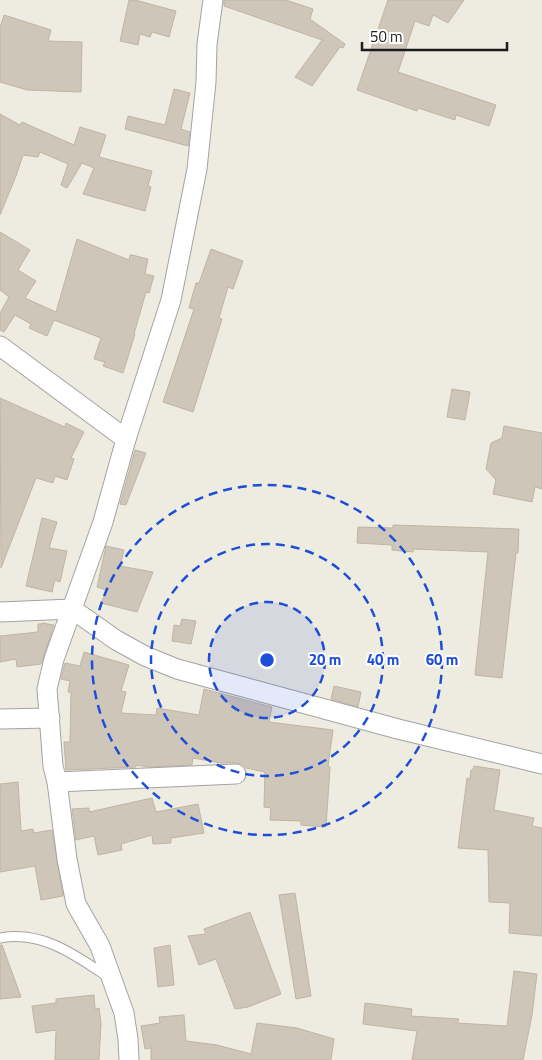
<svg xmlns="http://www.w3.org/2000/svg" width="542" height="1060" font-family="'Titillium Web',sans-serif">
<rect width="100%" height="100%" fill="#eeece0"/>
<!-- building -->
<g fill="#cec6b9" stroke="#c1b4a2">
<polygon points="129,0 135,0 176,11 169,37 152,32 150,37 140,34 138,45 120,41"/>
<polygon points="224,0 286,0 313,9 310,19 345,44 343,48 340,47 312,86 295,77 322,40 224,6"/>
<polygon points="388,0 464,0 448,23 433,15 429,26 415,21 398,72 496,105 489,126 456,115 455,120 418,108 417,111 357,90"/>
<polygon points="4,15 51,30 48,41 82,42 81,92 27,90 0,82 0,28"/>
<polygon points="174,89 190,93 181,129 190,132 188,146 125,129 128,116 165,125"/>
<polygon points="0,114 20,125 22,122 74,145 80,127 106,135 99,157 152,171 148,186 151,187 145,211 83,194 94,168 82,163 67,188 61,185 68,164 40,152 38,157 23,155 16,176 0,215"/>
<polygon points="0,232 30,250 18,270 36,281 25,298 56,312 77,239 129,260 130,255 132,255 148,259 145,274 154,276 149,293 146,292 134,334 135,334 123,373 103,366 105,362 94,359 101,338 54,320 47,336 29,328 31,324 15,315 4,332 0,330 0,313 9,297 0,290"/>
<polygon points="211,249 243,261 233,289 228,287 219,318 222,319 193,412 163,402 194,309 189,308 196,283 199,283"/>
<polygon points="452,389 470,392 465,420 447,417"/>
<polygon points="0,398 65,427 66,423 84,432 71,458 74,459 67,480 55,476 53,483 36,478 1,568"/>
<polygon points="504,426 542,433 542,489 535,487 532,502 493,494 496,480 486,469 491,443 502,438"/>
<polygon points="135,450 146,453 126,505 120,504"/>
<polygon points="42,518 57,522 49,548 67,551 60,582 55,580 52,592 26,586"/>
<polygon points="393,525 519,529 518,553 516,553 502,678 475,675 488,552 413,549 413,552 392,550 392,545 357,543 358,527 393,528"/>
<polygon points="106,546 124,550 120,566 153,572 137,612 101,603 107,590 97,587"/>
<polygon points="182,619 196,621 191,644 172,641 174,625 180,626"/>
<polygon points="42,623 54,625 41,664 17,667 16,659 0,662 0,636 38,632 38,624 42,624"/>
<polygon points="84,652 129,665 121,691 126,692 121,713 156,715 157,708 199,715 204,689 272,707 269,722 333,730 328,766 330,767 326,827 301,825 301,821 270,820 271,808 264,807 265,772 246,768 242,764 236,763 221,763 193,758 192,765 149,767 136,765 136,767 66,770 64,742 70,742 71,693 68,692 70,681 61,679 65,663 80,666"/>
<polygon points="334,686 361,692 358,707 331,699"/>
<polygon points="474,766 500,770 494,810 534,818 532,826 542,828 542,936 509,933 510,903 489,902 488,850 458,848 467,778 470,779 471,770 473,770"/>
<polygon points="18,782 21,831 33,829 34,833 52,830 63,896 41,900 35,866 0,872 0,784"/>
<polygon points="152,798 156,812 198,804 204,833 171,838 171,843 153,844 152,835 121,844 122,850 98,855 94,836 76,840 72,809 89,808 89,812"/>
<polygon points="295,893 311,996 296,999 279,895"/>
<polygon points="250,912 281,994 248,1007 235,1009 216,959 199,965 188,936 206,934 204,929"/>
<polygon points="0,945 2,945 21,997 0,999"/>
<polygon points="170,945 174,985 158,987 154,948"/>
<polygon points="514,971 537,974 532,1015 523,1060 412,1060 417,1031 363,1024 365,1003 412,1009 411,1016 459,1019 457,1023 507,1026"/>
<polygon points="94,995 95,1009 99,1008 101,1023 99,1060 55,1060 56,1030 36,1033 32,1006 56,1003 56,999"/>
<polygon points="184,1015 186,1041 217,1045 251,1054 257,1023 297,1028 334,1039 331,1060 151,1060 151,1048 145,1049 141,1026 160,1023 159,1017"/>
</g>
<g fill="none" stroke-linecap="round" stroke-linejoin="round">
<!-- lane casing -->
<g stroke="#a3a3a3" stroke-width="11">
<path id="lane" d="M 0,938 C 42,930 75,955 108,977"/>
</g>
<!-- street casing -->
<g stroke="#a3a3a3" stroke-width="21">
<g id="street">
<polyline points="0,346 126,439"/>
<polyline points="0,612 72,609 116,640 145,656 177,669 398,729 542,764"/>
<polyline points="0,719 50,718"/>
<polyline points="57,782 236,774"/>
<polyline points="129,1060 128,1039 124,1013 100,946 76,904 67,859 57,782 53,766 47,689 54,659 103,522 126,439 171,300 197,169 206,82 207,44 213,0"/>
</g>
</g>
<!-- lane -->
<use href="#lane" stroke="#fff" stroke-width="9"/>
<!-- street -->
<use href="#street" stroke="#fff" stroke-width="19"/>
</g>
<!-- distance rings -->
<circle cx="267" cy="660" r="58" fill="#1d4ed8" fill-opacity=".12"/>
<g fill="none" stroke="#1d4ed8" stroke-width="2.5" stroke-dasharray="9 6">
<circle cx="267" cy="660" r="58"/>
<circle cx="267" cy="660" r="116"/>
<circle cx="267" cy="660" r="175"/>
</g>
<circle cx="267" cy="660" r="8" fill="#1d4ed8" stroke="#fff" stroke-width="2.5"/>
<g font-size="15" text-anchor="middle" font-weight="bold" fill="#1d4ed8" stroke="#fff" stroke-width="4" stroke-linejoin="round" paint-order="stroke">
<text x="325" y="665">20 m</text>
<text x="383" y="665">40 m</text>
<text x="442" y="665">60 m</text>
</g>
<!-- scale -->
<path d="M362 42v8h145v-8" fill="none" stroke="#1c1c1c" stroke-width="2.5"/>
<text x="370" y="42" font-size="15" fill="#1c1c1c" stroke="#ffffff" stroke-width="4" paint-order="stroke">50 m</text>
</svg>
